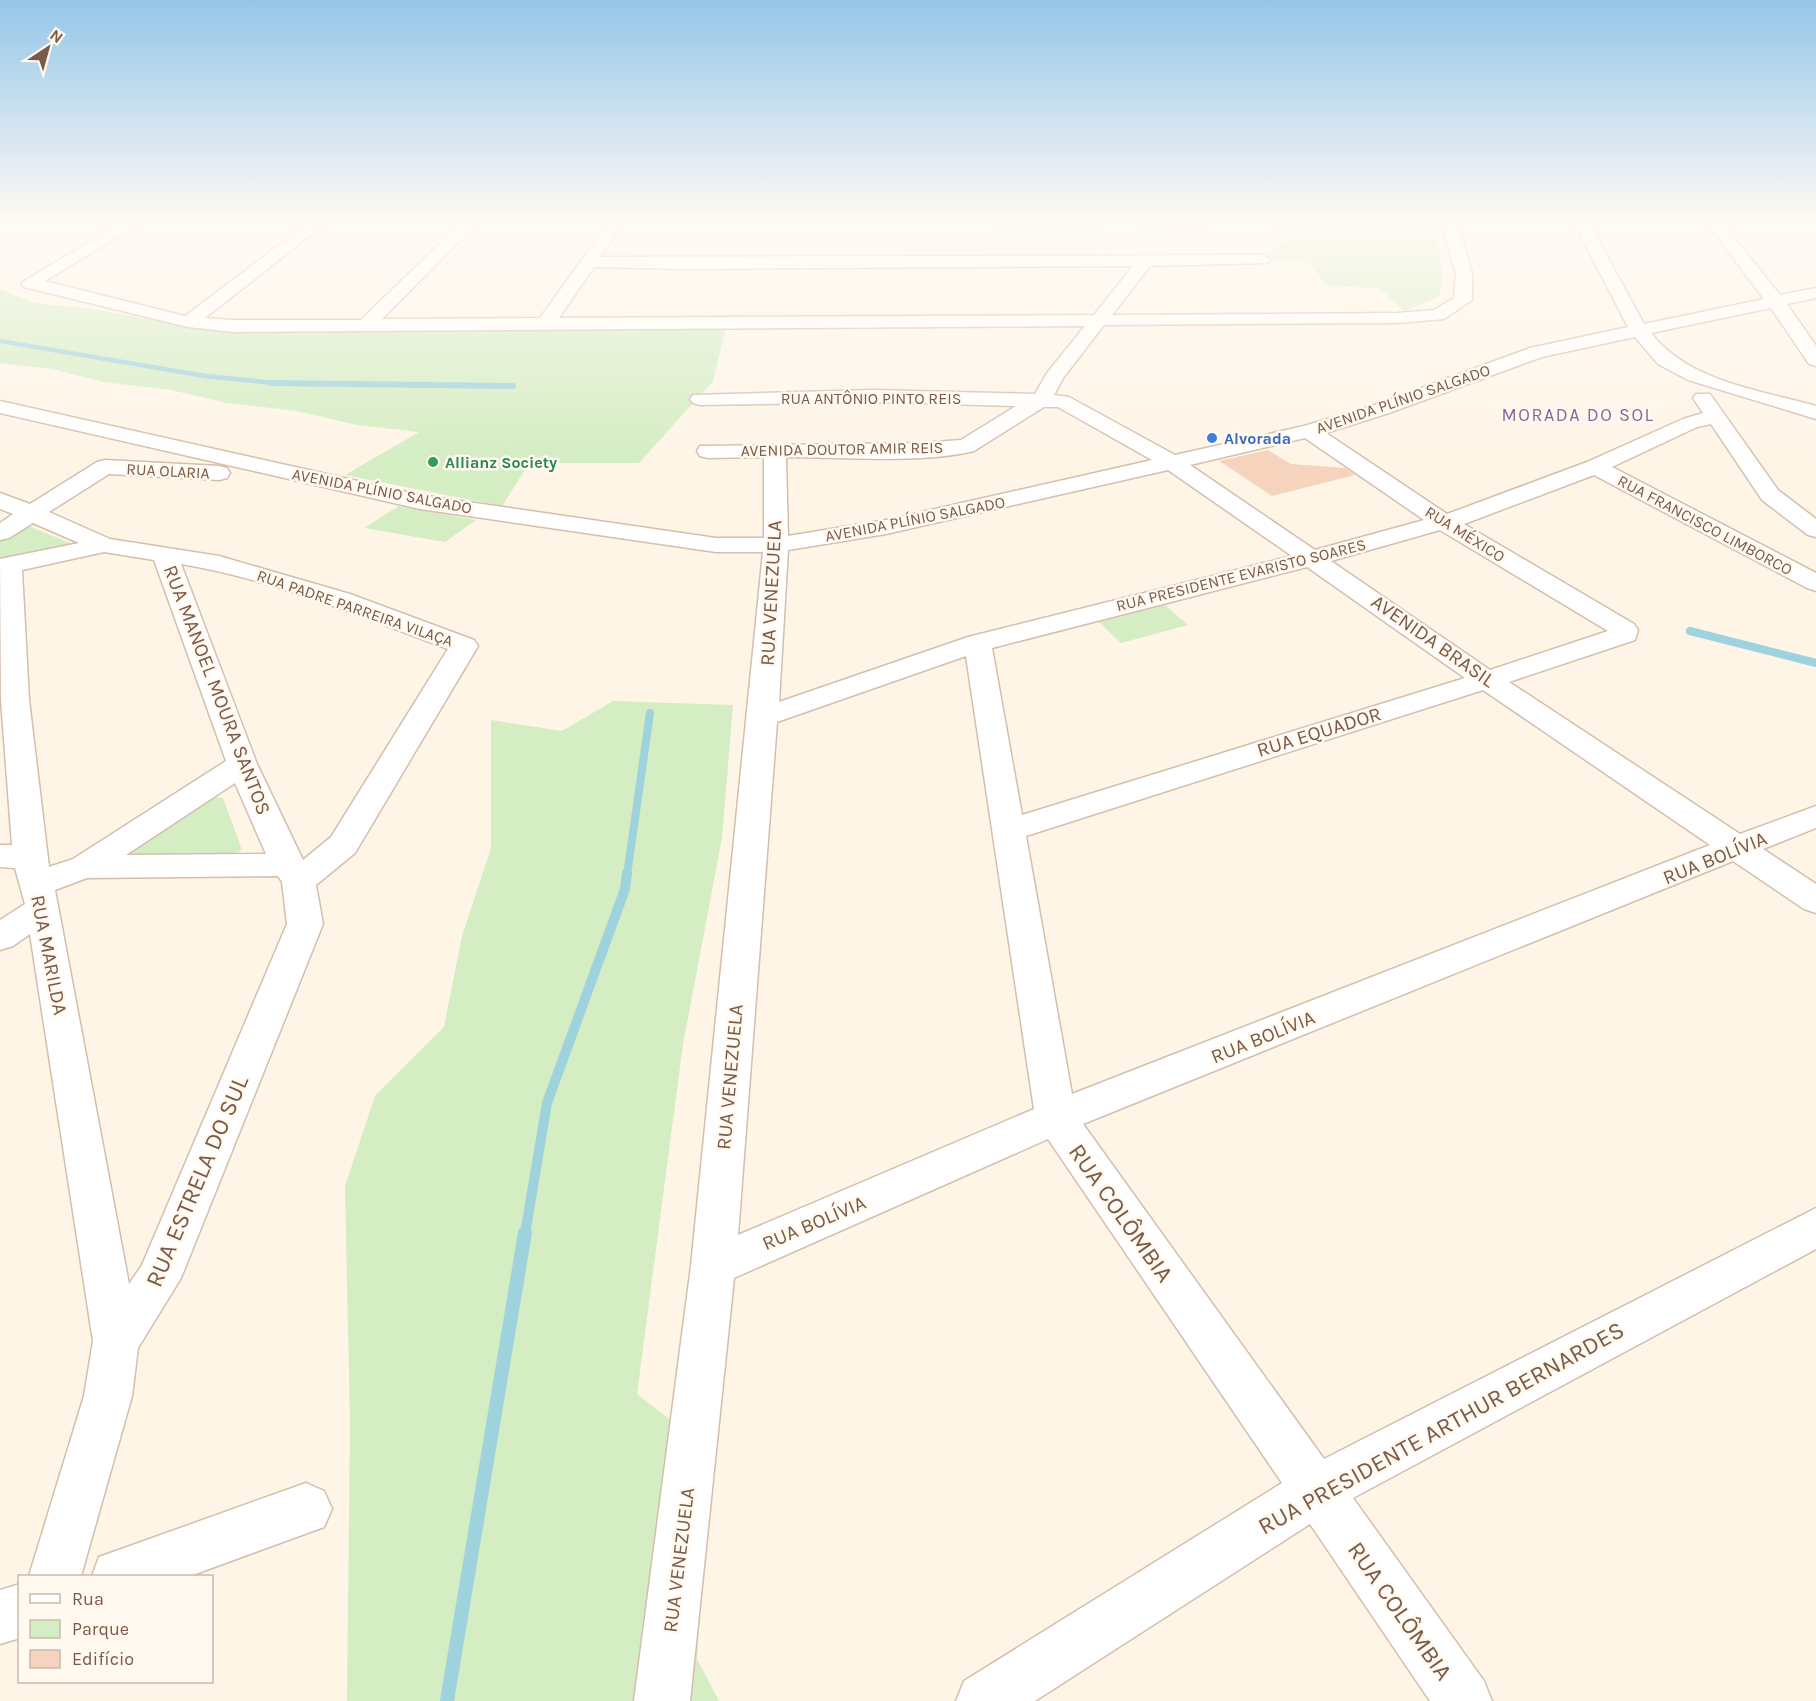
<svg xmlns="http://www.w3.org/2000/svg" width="1816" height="1701" font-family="Karla,sans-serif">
<rect width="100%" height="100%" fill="#fef5e7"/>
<!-- green -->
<g fill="#d4edc3">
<polygon points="999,219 1104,219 1102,241 996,235"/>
<polygon points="1243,219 1146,234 1132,220 1133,219"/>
<polygon points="1244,219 1435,222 1443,277 1439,297 1404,311 1380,288 1328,286 1307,261 1262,260 1284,241 1277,224"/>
<polygon points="0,289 34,303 93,309 203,329 726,327 713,381 639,463 561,463 533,457 502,506 345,475 419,432 357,425 297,411 227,403 171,390 104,382 52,369 0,363"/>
<polygon points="399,506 476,520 445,542 364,528"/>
<polygon points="23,524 73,544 0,561 0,540"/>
<polygon points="1165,605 1188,625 1121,643 1099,622"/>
<polygon points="613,701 733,705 722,838 683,1044 637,1394 711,1452 697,1659 719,1701 347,1701 350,1423 345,1186 375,1096 444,1027 462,936 491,848 491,720 562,731"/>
<polygon points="211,797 223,798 242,850 225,858 126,853"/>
</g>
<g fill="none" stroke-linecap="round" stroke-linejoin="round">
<!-- stream-far4 -->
<polyline stroke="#9ed2dc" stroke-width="4.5" points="0,341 205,376 285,384"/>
<!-- stream-far3 -->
<polyline stroke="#9ed2dc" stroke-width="6" points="271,383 513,386"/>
<!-- stream-far2 -->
<g stroke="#9ed2dc" stroke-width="8">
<polyline points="1690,631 1816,663"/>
<polyline points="627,875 650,713"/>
</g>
<!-- stream-far1 -->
<polyline stroke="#9ed2dc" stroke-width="10" points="525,1234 547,1103 625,889 627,873"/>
<!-- stream -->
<polyline stroke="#9ed2dc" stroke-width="14" points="447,1701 525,1233"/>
</g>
<!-- building -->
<polygon fill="#f5d3bc" points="1268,450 1291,464 1345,468 1355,475 1272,496 1219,461"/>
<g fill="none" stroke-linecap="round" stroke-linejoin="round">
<!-- minor casing -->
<g stroke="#d4beae" stroke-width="3">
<g id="minor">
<path d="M 128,219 L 147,219 L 45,281 L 185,316 L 314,219 L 331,219 L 205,318 L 233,320 L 361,320 L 465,219 L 481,219 L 382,319 L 540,318 L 611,219 L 626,219 L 600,257 L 1262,255 L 1270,260 L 1268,263 L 1150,266 L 1112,315 L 1398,313 L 1434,310 L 1454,298 L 1456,273 L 1440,219 L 1456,219 L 1472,273 L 1472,300 L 1444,319 L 1398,323 L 1104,325 L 1063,378 L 1054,395 L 1069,397 L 1175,455 L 1304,426 L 1375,405 L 1530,348 L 1628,327 L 1572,219 L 1587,219 L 1644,324 L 1764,299 L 1704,219 L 1719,219 L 1780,295 L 1816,288 L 1816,298 L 1787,304 L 1816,346 L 1816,366 L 1809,364 L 1771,308 L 1651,333 C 1689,382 1760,390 1816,406 L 1816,419 L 1688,380 L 1658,364 L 1635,337 L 1542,357 L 1389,413 L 1326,433 L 1447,514 L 1587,462 L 1683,419 L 1703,413 L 1693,398 L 1696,394 L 1710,394 L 1778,490 L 1816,519 L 1816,537 L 1808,535 L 1762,500 L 1711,424 L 1697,427 L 1612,467 L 1816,573 L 1816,591 L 1807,588 L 1594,475 L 1464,524 L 1634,624 L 1638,630 L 1635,640 L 1509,682 L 1740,834 L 1816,806 L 1816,828 L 1763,849 L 1816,884 L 1816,913 L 1804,909 L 1733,861 L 1083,1124 L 1324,1459 L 1816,1208 L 1816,1249 L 1353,1498 L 1484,1681 L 1492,1701 L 1430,1701 L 1310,1524 L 1035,1701 L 956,1701 L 964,1681 L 1282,1483 L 1048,1139 L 734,1278 L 690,1701 L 634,1701 L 691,1266 L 763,552 L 716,552 L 420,509 L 0,413 L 0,401 L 420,495 L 716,538 L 764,538 L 764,457 L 708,458 L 700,456 L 697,451 L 700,446 L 921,443 L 961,440 L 1016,406 L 872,402 L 700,405 L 693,403 L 690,399 L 693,395 L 872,390 L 1035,394 L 1047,373 L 1085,326 L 233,332 L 188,327 L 24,287 L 21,283 ZM 1133,266 L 1094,315 L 559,318 L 594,267 L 680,269 ZM 1044,407 L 1058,407 L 1152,460 L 886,520 L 788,536 L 786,457 C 841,457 921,464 974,451 ZM 1305,438 L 1424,520 L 1315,550 L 1190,465 ZM 1168,470 L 1292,556 L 968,637 L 779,702 L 788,550 L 886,534 ZM 1440,530 L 1608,631 L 1490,670 L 1331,561 ZM 1307,567 L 1465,678 L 1022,815 L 992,648 ZM 966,656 L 1034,1109 L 738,1235 L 777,722 ZM 1483,690 L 1710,845 L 1072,1094 L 1026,836 Z"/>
<path d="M 105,460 L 219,466 L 227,468 L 230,473 L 227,478 L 219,480 L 109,474 L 49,512 L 110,539 L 219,556 L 350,594 L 474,640 L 478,646 L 355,853 L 316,885 L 323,924 L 181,1278 L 138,1348 L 132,1396 L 81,1576 L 29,1576 L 84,1396 L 93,1341 L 30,934 L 13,946 L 0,950 L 0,920 L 25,904 L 15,868 L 0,867 L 0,845 L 12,845 L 1,700 L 0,559 L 79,543 L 33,523 L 9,538 L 0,540 L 0,523 L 13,514 L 0,509 L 0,493 L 30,504 L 97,462 ZM 104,552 L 154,560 L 226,761 L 73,859 L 49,867 L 29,700 L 22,570 ZM 181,564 C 273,579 361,617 448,649 L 331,837 L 303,860 L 257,764 ZM 235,783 L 266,854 L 126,855 ZM 278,876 L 282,882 L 287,924 L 142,1265 L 129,1284 L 55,890 L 87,878 Z"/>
<polygon points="306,1483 324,1491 332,1509 324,1527 190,1576 92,1576 99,1557"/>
<polygon points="20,1584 20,1638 0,1644 0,1590"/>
</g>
</g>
<!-- minor -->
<use href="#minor" fill="#fff" fill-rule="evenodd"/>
</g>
<!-- sky -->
<linearGradient id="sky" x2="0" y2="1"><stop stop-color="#95c6e9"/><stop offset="0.48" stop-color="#fffaf4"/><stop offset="1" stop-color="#fffaf4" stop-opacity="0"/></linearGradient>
<rect width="1816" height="458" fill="url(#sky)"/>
<!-- markers -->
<circle fill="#3f7fe0" stroke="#fff9ef" stroke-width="2" cx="1212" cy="438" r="6"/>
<circle fill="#2e9e5b" stroke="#fff9ef" stroke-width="2" cx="433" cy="462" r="6"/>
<g text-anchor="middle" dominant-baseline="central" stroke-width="5" stroke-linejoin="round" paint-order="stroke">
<!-- far-street labels -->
<g font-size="16" fill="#7a5a48" stroke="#fff9ef">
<text x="871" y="398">RUA ANTÔNIO PINTO REIS</text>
<text transform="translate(1403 399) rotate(-19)">AVENIDA PLÍNIO SALGADO</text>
<text transform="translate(842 449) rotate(-1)">AVENIDA DOUTOR AMIR REIS</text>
<text transform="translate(168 471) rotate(3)">RUA OLARIA</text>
<text transform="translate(382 491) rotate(11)">AVENIDA PLÍNIO SALGADO</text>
<text transform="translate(915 519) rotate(-11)">AVENIDA PLÍNIO SALGADO</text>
<text transform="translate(1705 525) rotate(28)">RUA FRANCISCO LIMBORCO</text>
<text transform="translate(1465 534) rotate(32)">RUA MÉXICO</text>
<text transform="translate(1241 575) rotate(-14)">RUA PRESIDENTE EVARISTO SOARES</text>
<text transform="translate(355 608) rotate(19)">RUA PADRE PARREIRA VILAÇA</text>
</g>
<!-- far-shop labels -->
<g font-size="16" font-weight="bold" fill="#366cbe" stroke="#fff9ef" text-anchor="start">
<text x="1224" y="438">Alvorada</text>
</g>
<!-- far-leisure labels -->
<g font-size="16" font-weight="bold" fill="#27864d" stroke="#fff9ef" text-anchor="start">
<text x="445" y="462">Allianz Society</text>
</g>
<!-- far-neighbourhood labels -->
<g font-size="18" letter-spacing="1.5" fill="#8a649d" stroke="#fff9ef">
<text x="1578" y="415">MORADA DO SOL</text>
</g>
<!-- street labels -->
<g font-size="20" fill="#7a5a48" stroke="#fff9ef">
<text transform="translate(771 593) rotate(-87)">RUA VENEZUELA</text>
<text transform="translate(1433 641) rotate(35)">AVENIDA BRASIL</text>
<text transform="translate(217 690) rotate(69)">RUA MANOEL MOURA SANTOS</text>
<text transform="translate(1319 732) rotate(-17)">RUA EQUADOR</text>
<text transform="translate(1715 858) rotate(-22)">RUA BOLÍVIA</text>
<text transform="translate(49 955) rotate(79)">RUA MARILDA</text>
<text transform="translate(1263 1037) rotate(-22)">RUA BOLÍVIA</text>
<text transform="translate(730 1077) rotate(-85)">RUA VENEZUELA</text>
<text transform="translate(814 1223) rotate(-23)">RUA BOLÍVIA</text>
<text transform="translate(679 1560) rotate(-83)">RUA VENEZUELA</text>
</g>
<!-- near-street labels -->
<g font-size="24" fill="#7a5a48" stroke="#fff9ef">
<text transform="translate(197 1181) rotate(-67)">RUA ESTRELA DO SUL</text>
<text transform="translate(1121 1213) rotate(55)">RUA COLÔMBIA</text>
<text transform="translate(1441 1428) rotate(-29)">RUA PRESIDENTE ARTHUR BERNARDES</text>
<text transform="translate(1400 1611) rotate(55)">RUA COLÔMBIA</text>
</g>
</g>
<!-- legend -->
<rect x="18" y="1575" width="195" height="108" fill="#fff9ef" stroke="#cab9ac" stroke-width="1.5"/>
<rect x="30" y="1594" width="30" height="9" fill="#ffffff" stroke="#cab9ac" stroke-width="1.5"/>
<text x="72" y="1605" font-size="18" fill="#7a5a48">Rua</text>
<rect x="30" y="1620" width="30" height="18" fill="#d4edc3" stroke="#cab9ac" stroke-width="1.5"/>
<text x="72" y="1635" font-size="18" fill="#7a5a48">Parque</text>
<rect x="30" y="1650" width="30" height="18" fill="#f5d3bc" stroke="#cab9ac" stroke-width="1.5"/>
<text x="72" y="1665" font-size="18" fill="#7a5a48">Edifício</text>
<!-- north arrow -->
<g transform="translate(48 48) rotate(36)" stroke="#fff9ef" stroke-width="4.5" paint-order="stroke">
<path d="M0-4.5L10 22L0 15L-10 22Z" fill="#7a5a48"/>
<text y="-9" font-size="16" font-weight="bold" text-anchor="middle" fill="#7a5a48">N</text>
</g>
</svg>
